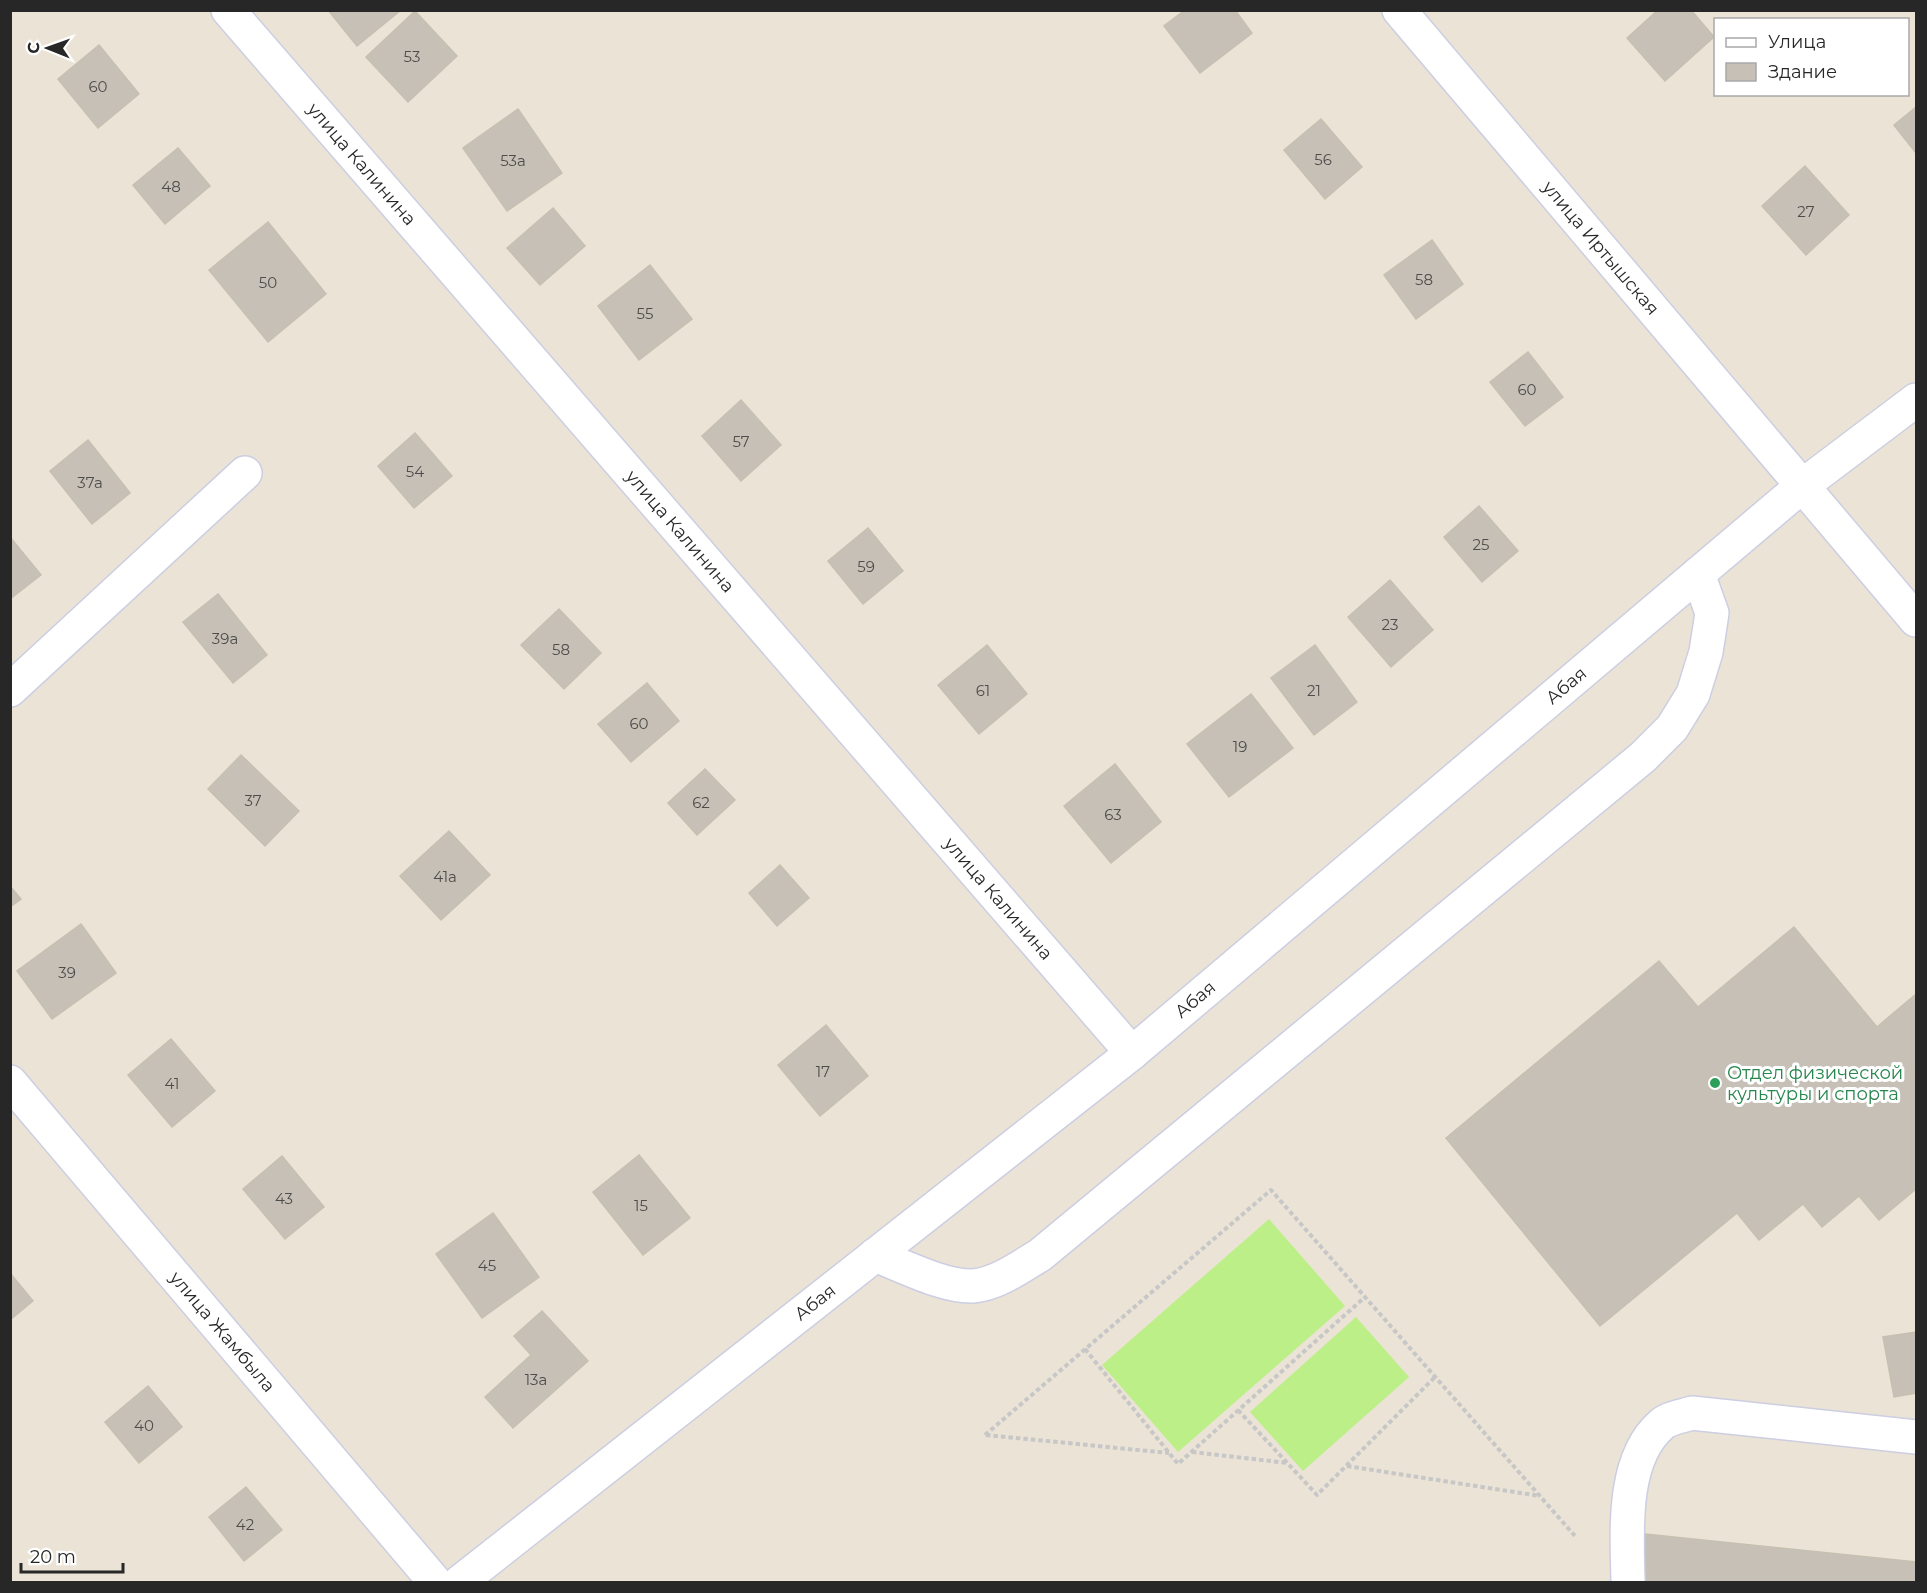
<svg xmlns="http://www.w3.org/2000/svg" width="1927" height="1593" font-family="Montserrat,sans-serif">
<rect width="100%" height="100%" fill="#ebe3d6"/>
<!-- pitch -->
<g fill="#bdef88">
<polygon points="1269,1219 1345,1306 1178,1452 1102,1365"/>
<polygon points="1356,1317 1409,1377 1303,1471 1250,1412"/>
</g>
<!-- building -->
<g fill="#c6c0b7" stroke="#c6c0b0" stroke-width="1.5">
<polygon points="328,10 401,10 357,46"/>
<polygon points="1185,10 1235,10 1252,33 1200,73 1164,26"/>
<polygon points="1658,10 1691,10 1714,37 1665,81 1627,38"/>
<polygon points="415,11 457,56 408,102 366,57"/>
<polygon points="99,45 139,94 98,128 58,79"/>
<polygon points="1916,107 1916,153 1894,125"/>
<polygon points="518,109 562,173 507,211 463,148"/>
<polygon points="1321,119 1362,167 1325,199 1284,150"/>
<polygon points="178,148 210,186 165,224 133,185"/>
<polygon points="1805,166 1849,215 1806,255 1762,206"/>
<polygon points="553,208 585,246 540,285 507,248"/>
<polygon points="268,222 326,294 268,342 209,270"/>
<polygon points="1432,240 1463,284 1416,319 1384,275"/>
<polygon points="650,265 692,319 639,360 598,306"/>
<polygon points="1528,352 1563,397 1525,426 1490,382"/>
<polygon points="741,400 781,445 741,481 702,436"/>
<polygon points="415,433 452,476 414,508 378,466"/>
<polygon points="88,440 130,493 92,524 50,471"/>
<polygon points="1479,506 1518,551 1482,582 1444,537"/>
<polygon points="868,528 903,571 863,604 828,561"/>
<polygon points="10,537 41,575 10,599"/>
<polygon points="1390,580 1433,630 1391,667 1348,617"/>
<polygon points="218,594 267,655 233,683 183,622"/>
<polygon points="559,609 601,653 564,689 521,645"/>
<polygon points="987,645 1027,694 979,734 938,685"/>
<polygon points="1315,645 1357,702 1314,735 1271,678"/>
<polygon points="647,683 679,721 631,762 598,724"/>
<polygon points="1251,694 1293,748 1229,797 1187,744"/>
<polygon points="241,755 299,811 265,846 208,789"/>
<polygon points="1115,764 1161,822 1111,863 1064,806"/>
<polygon points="705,769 735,800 697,835 668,803"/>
<polygon points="449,831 490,875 441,920 400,876"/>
<polygon points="780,865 809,898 777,926 749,893"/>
<polygon points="10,886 21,899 10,907"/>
<polygon points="81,924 116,973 52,1019 17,971"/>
<polygon points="1794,927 1877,1027 1916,994 1916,1189 1879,1220 1859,1196 1822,1227 1803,1204 1759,1240 1737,1213 1600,1326 1446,1138 1659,961 1698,1007"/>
<polygon points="826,1025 868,1076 820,1116 778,1065"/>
<polygon points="171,1039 215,1091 172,1127 128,1075"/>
<polygon points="639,1155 690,1218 643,1255 593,1192"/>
<polygon points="282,1156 324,1207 285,1239 243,1189"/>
<polygon points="493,1213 539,1277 482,1318 436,1254"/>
<polygon points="10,1273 33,1301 10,1320"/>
<polygon points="542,1311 588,1361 513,1428 485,1397 531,1355 514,1336"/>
<polygon points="1916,1332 1916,1393 1894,1397 1883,1337"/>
<polygon points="148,1386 182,1427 139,1463 105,1422"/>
<polygon points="246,1487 282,1530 244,1561 209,1517"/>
<polygon points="1645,1534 1916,1562 1916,1582 1640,1582"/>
</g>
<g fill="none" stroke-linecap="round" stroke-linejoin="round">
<!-- minor casing -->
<g stroke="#cccee2" stroke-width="36">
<g id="minor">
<path id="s1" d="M 228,10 L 1132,1053"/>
<path id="s2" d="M 1399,10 L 1916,620"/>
<polyline points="10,690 245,473"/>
<path id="s3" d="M 10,1082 L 435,1582"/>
<path d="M 875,1255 C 903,1266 944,1287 973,1286 C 997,1284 1020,1267 1040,1255 L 1643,757 L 1672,728 L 1693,694 L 1706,652 L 1712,613 L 1698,574"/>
<path id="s4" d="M 460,1582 L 1132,1053 L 1802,486 L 1916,400"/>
<path d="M 1628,1582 C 1627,1533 1621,1459 1662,1424 C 1669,1418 1683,1416 1692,1413 L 1916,1437"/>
</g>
</g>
<!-- path -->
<g stroke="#c7c7c7" stroke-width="4" stroke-dasharray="4.5 3" stroke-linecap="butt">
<polyline points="1085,1349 1178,1464 1365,1297"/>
<polyline points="1238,1410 1317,1495 1435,1377"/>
<polyline points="985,1435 1271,1190 1575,1536"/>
<polyline points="986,1435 1169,1453"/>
<polyline points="1192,1452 1288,1463"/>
<polyline points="1347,1466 1540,1496"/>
</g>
<!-- minor -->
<use href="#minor" stroke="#fff" stroke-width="33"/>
</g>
<!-- markers -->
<circle fill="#2e9e5b" stroke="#fff" stroke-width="2" cx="1715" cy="1083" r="6"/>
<g text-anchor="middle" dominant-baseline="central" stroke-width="6" stroke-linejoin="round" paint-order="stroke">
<!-- number labels -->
<g font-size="15" fill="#4f4d4b">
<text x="412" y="56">53</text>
<text x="98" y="86">60</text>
<text x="1323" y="159">56</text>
<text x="513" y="160">53а</text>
<text x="171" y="186">48</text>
<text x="1806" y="211">27</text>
<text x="1424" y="279">58</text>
<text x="268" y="282">50</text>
<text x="645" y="313">55</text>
<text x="1527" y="389">60</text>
<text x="741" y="441">57</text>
<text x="415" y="471">54</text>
<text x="90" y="482">37а</text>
<text x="1481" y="544">25</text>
<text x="866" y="566">59</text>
<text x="1390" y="624">23</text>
<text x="225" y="638">39а</text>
<text x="561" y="649">58</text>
<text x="983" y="690">61</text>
<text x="1314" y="690">21</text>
<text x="639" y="723">60</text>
<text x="1240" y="746">19</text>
<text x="253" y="800">37</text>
<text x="701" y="802">62</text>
<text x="1113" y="814">63</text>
<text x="445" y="876">41а</text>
<text x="67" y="972">39</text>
<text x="823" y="1071">17</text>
<text x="172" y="1083">41</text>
<text x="284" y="1198">43</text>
<text x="641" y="1205">15</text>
<text x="487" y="1265">45</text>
<text x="536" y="1379">13а</text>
<text x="144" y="1425">40</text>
<text x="245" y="1524">42</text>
</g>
<!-- street labels -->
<g font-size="18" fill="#272727" stroke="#fff">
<text stroke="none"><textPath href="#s1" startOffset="204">улица Калинина</textPath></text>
<text stroke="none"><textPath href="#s2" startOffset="312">улица Иртышская</textPath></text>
<text stroke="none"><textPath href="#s1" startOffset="690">улица Калинина</textPath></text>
<text stroke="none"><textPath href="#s4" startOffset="1424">Абая</textPath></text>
<text stroke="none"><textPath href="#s1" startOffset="1176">улица Калинина</textPath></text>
<text stroke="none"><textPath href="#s4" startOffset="938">Абая</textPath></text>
<text stroke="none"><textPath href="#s4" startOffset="452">Абая</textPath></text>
<text stroke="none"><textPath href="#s3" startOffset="328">улица Жамбыла</textPath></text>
</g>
<!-- leisure labels -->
<g font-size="18" fill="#27864d" stroke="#fff" text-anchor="start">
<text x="1727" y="1073">Отдел физической<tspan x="1727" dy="21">культуры и спорта</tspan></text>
</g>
</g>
<!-- border -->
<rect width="1927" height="1593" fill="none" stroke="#272727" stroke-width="24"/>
<!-- legend -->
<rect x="1714" y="18" width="195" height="78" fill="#ffffff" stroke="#a9a9a9" stroke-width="1.5"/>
<rect x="1726" y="38" width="30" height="9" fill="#ffffff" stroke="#a9a9a9" stroke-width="1.5"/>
<text x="1768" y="48" font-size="18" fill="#272727">Улица</text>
<rect x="1726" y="63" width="30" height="18" fill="#c6c0b7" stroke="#a9a9a9" stroke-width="1.5"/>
<text x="1768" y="78" font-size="18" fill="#272727">Здание</text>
<!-- north arrow -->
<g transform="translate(48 48) rotate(271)" stroke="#ffffff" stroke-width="4.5" paint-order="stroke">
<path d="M0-4.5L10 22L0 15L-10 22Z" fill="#272727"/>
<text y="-9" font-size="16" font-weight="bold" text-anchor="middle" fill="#272727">С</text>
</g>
<!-- scale -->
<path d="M21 1563v9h102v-9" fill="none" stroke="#272727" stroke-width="3"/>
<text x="30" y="1563" font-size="18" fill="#272727" stroke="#ffffff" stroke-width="4.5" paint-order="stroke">20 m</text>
</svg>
